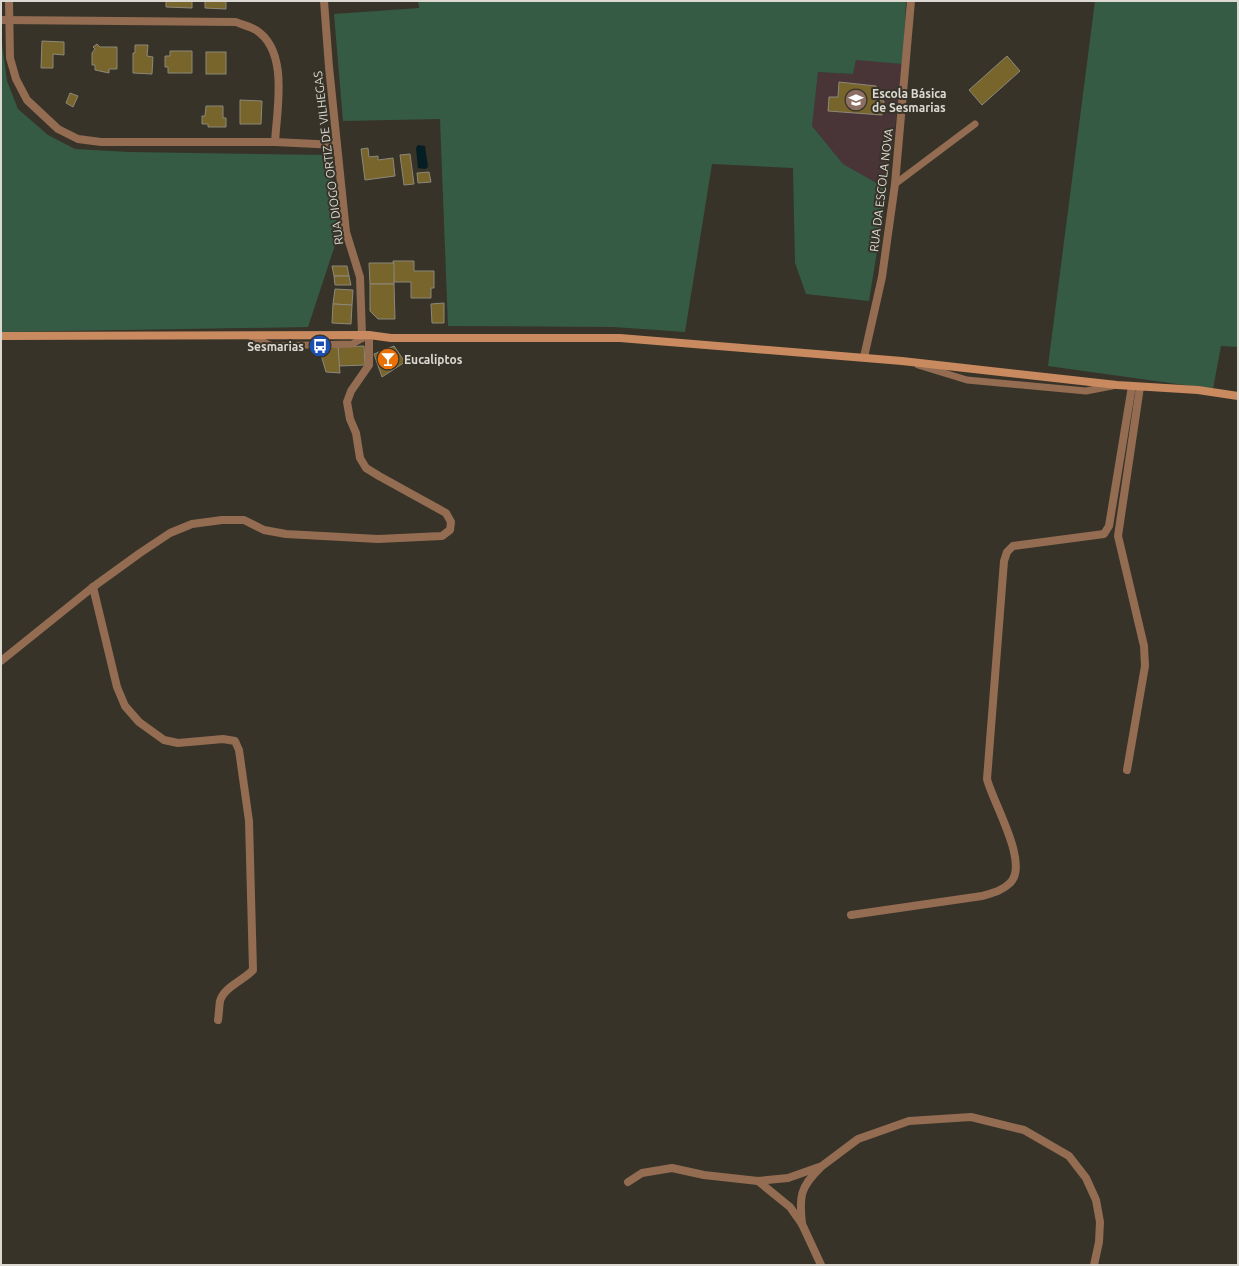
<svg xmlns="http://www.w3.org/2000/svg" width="1239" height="1266" font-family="Ubuntu,sans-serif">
<rect width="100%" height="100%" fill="#373328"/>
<!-- education -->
<polygon fill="#493538" points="856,60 903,64 887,189 843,164 812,126 818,72 853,74"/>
<!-- green -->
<g fill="#365b44">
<polygon points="418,1 906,1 903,64 856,60 853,74 818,72 812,126 843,164 887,189 869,301 806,294 795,263 793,168 712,164 685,332 614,327 448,326 440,119 343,121 334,14 419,8"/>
<polygon points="1095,1 1238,1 1238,347 1221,346 1213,389 1048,366"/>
<polygon points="1,37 7,81 18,109 48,135 75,149 129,152 329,155 338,236 308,327 1,332"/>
</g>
<!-- water -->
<polygon fill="#051e23" points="418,145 425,146 428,167 425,169 418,168 416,148"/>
<!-- building -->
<g fill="#77652b" stroke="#8d887b">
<polygon points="166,1 192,1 192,8 166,7"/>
<polygon points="205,1 226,1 226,9 205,8"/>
<polygon points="42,41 64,42 64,55 53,54 53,68 41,68"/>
<polygon points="97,44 100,47 117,47 117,69 109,69 109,73 95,70 95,65 92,65 92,53 95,49 93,47"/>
<polygon points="135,45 148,45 147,56 153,57 152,74 133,73 133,53 135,53"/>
<polygon points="170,51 192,51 192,73 168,73 168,67 165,67 165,56 170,56"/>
<rect x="206" y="52" width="20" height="22"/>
<polygon points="1007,56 1020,71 982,105 969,90"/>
<polygon points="839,82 876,86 875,100 884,101 882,115 828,111 829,97 838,97"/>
<polygon points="70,93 78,96 73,107 66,103"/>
<polygon points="240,100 262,101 261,124 240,124"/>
<polygon points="206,106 223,106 223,118 226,118 226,127 208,127 208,124 202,124 202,116 205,116"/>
<polygon points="368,148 369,157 378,156 378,160 393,158 395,176 365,180 361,149"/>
<polygon points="410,154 414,184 404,185 400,155"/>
<polygon points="429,172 431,182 418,183 417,173"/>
<polygon points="393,261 414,261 414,271 434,271 434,288 431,288 431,298 411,298 411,282 394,282"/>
<polygon points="369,263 394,263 394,284 370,284"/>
<polygon points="332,266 347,266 349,276 334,276"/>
<polygon points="334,276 349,276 351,285 335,285"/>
<polygon points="370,284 394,284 395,319 378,319 370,311"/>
<polygon points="335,289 353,290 352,305 333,304"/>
<polygon points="444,303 444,323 432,323 431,304"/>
<polygon points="333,304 352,305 351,324 332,323"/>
<polygon points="364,346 365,365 339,366 338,347"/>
<polygon points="394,346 405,362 382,377 374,354"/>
<polygon points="338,347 340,373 326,372 319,348"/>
</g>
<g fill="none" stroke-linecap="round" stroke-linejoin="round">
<!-- service -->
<g stroke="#936c52" stroke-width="7">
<polyline points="895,184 975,124"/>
<polyline points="250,336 272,346 352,344 369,335"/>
<polyline points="918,365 967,380 1086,391 1112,386"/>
</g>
<!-- minor -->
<g stroke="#936c52" stroke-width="8">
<polyline points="9,1 10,58 16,79 27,100 58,129 78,139 101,142 275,142 337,145"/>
<polyline points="324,1 329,67 346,232 360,277 362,335"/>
<path d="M 1,20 L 236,22 C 242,25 250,26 256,30 C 289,51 277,108 275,142"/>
<polyline points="864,357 882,277 895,184 911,1"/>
<path d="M 93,587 L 117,687 L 125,706 L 139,722 L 164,740 L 178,743 L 223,739 L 235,741 L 239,750 L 249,821 L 253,970 C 244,980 224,987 220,1001 C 219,1007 219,1014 218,1020"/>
<polyline points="1,661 93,587 140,553 170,533 192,524 222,520 244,520 264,530 286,534 378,539 442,536 450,530 451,522 446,513 379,476 366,468 360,458 356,433 350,419 347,402 351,391 369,365 369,335"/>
<polyline points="1127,770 1145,666 1144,646 1118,536 1140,387"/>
<path d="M 851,915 L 982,896 C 992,893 1002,891 1010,883 C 1030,864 993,803 987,779 L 1004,561 L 1007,552 L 1013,546 L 1104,534 L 1109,526 L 1132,386"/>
<polyline points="758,1181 790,1207 802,1224 821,1265"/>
<polyline points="628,1182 642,1173 672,1168 704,1175 758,1181 788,1178 822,1166 858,1139 909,1121 971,1117 1024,1130 1069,1156 1086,1178 1096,1200 1100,1222 1099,1242 1094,1265"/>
<path d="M 802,1224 C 799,1197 800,1187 820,1168"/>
</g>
<!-- secondary -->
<polyline stroke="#c98a60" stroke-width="8" points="1,336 369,335 391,338 620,338 902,361 1117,385 1198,390 1238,396"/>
</g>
<!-- icons -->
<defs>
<g id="school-disc" transform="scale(1.15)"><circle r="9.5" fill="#8d6e63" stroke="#373328"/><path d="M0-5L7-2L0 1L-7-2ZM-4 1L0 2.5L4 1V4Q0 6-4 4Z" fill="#fff"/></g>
<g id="bus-disc" transform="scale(1.15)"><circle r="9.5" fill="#1a4fb4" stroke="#373328"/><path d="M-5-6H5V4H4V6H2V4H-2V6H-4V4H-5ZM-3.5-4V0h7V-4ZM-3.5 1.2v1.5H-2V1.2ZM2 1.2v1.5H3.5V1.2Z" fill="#fff"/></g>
<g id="bar-disc" transform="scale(1.15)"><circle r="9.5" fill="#e8710a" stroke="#373328"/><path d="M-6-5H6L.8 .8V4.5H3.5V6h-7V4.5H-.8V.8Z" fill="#fff"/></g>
</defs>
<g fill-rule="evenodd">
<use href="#school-disc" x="856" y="100"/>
<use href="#bus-disc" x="320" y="346"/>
<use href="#bar-disc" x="388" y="359"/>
</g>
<g text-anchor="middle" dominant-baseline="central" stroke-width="4" stroke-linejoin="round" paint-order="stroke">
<!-- poi labels -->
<g font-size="12" font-weight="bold" fill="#dbd9d2" stroke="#373328" text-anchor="start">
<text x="872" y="93">Escola Básica<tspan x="872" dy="14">de Sesmarias</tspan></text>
<text x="304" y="346" text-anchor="end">Sesmarias</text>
<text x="404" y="359">Eucaliptos</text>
</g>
<!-- street labels -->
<g font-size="12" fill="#dbd9d2" stroke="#373328">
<text transform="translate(328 158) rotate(-97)">RUA DIOGO ORTIZ DE VILHEGAS</text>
<text transform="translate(881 190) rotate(-83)">RUA DA ESCOLA NOVA</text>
</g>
</g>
<!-- border -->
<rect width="1239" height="1266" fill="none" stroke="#dbd9d2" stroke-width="4"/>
</svg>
